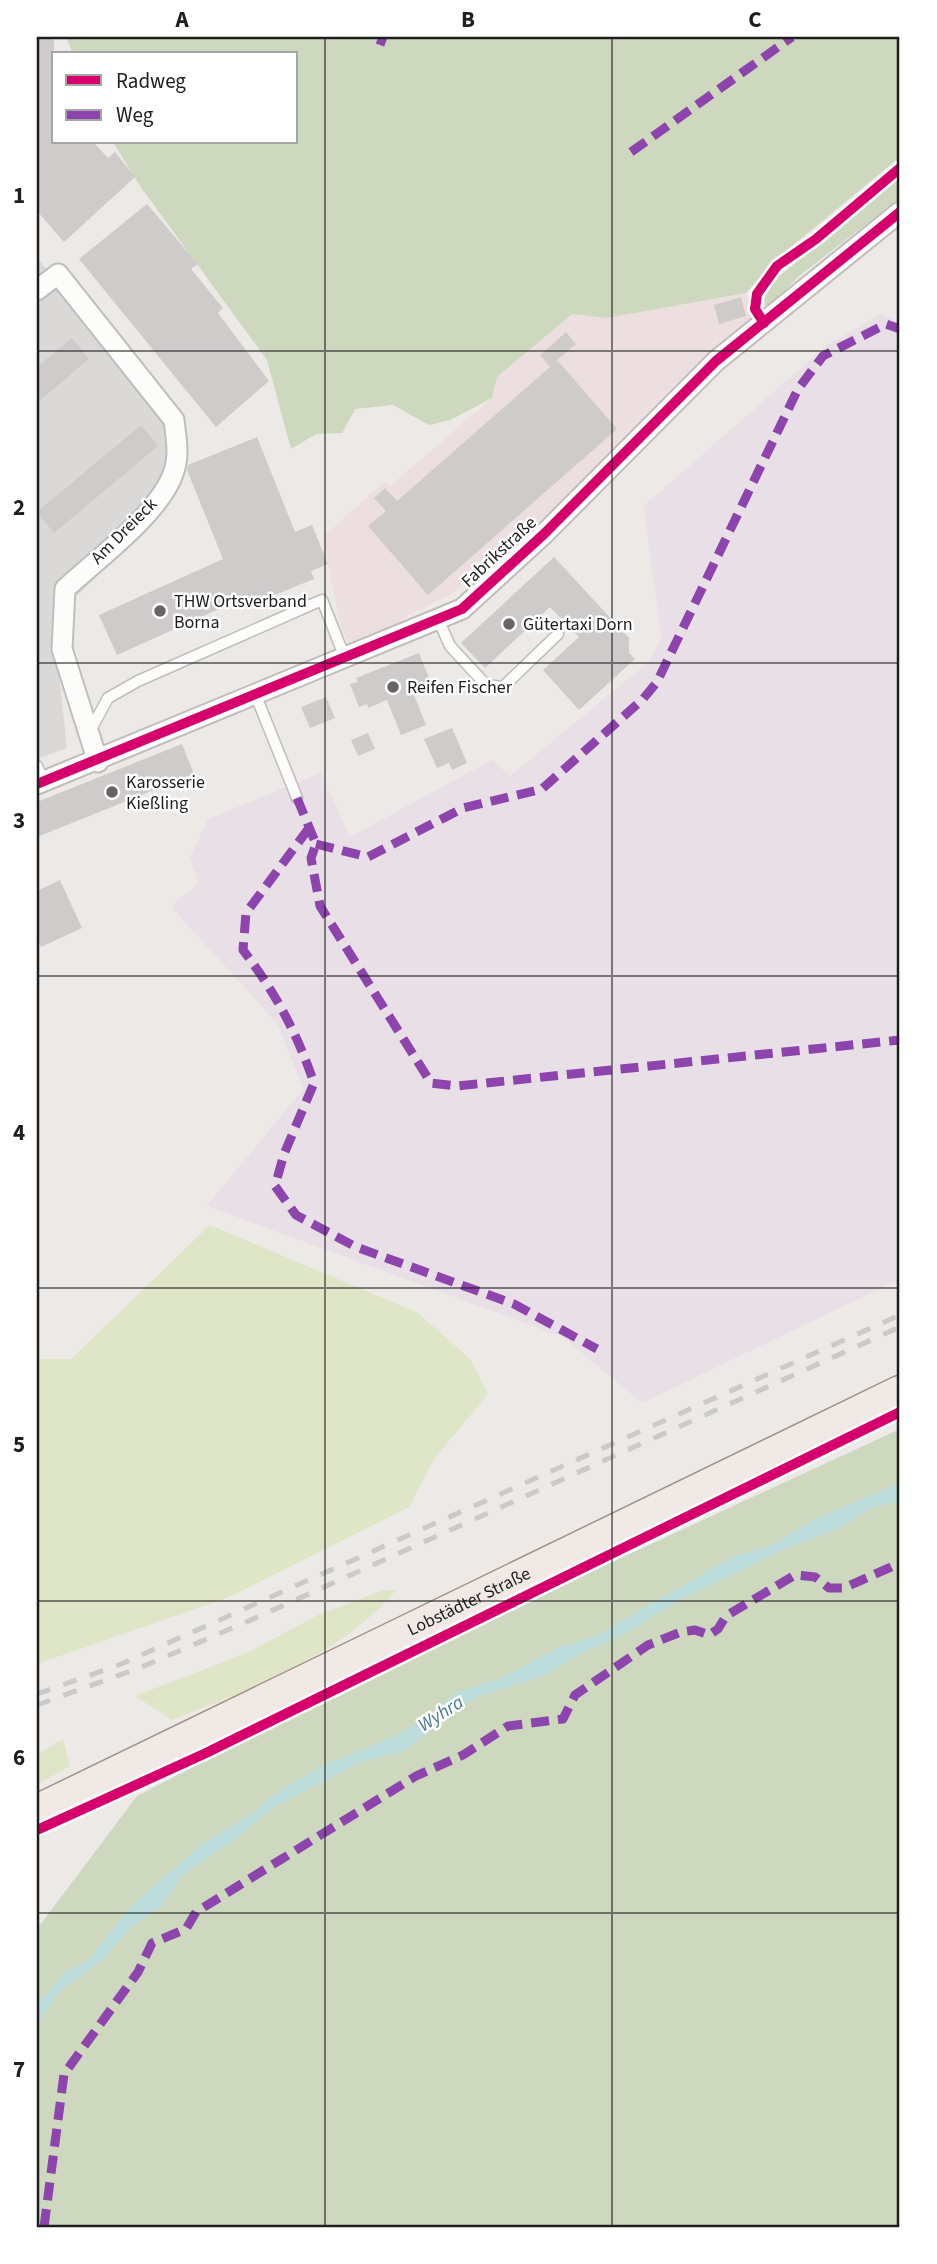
<svg xmlns="http://www.w3.org/2000/svg" width="937" height="2264" font-family="'Source Sans 3',sans-serif">
<rect width="100%" height="100%" fill="#ece9e7"/>
<!-- residential -->
<polygon fill="#dbd9d8" points="37,258 182,419 169,504 53,620 67,748 37,759"/>
<!-- commercial -->
<polygon fill="#eddfe0" points="746,293 754,304 754,319 630,442 488,567 476,573 452,594 403,618 404,623 349,647 340,624 323,537 385,481 390,486 492,398 497,377 572,314 607,318"/>
<!-- industrial -->
<polygon fill="#e9dfe7" points="880,314 900,321 900,1279 642,1403 563,1337 207,1206 303,1089 277,1023 171,907 198,883 190,857 208,819 321,773 350,837 492,760 510,776 649,662 661,638 644,506 826,346"/>
<!-- grass -->
<g fill="#dfe6c8">
<polygon points="210,1225 418,1313 471,1360 488,1394 434,1459 409,1507 229,1597 37,1664 37,1359 71,1359"/>
<path d="M 383,1590 L 396,1590 C 341,1656 250,1689 172,1720 L 135,1696 L 249,1652 L 318,1615 Z"/>
<polygon points="63,1739 70,1766 37,1785 37,1755"/>
</g>
<!-- forest -->
<g fill="#cdd8be">
<polygon points="66,37 897,37 900,43 900,157 774,261 746,293 607,318 572,314 497,377 492,398 450,420 429,425 393,405 355,409 342,433 316,434 291,449 267,360 140,186 113,142 296,142 296,54 73,54"/>
<polygon points="900,177 900,198 799,276 770,306 764,305 767,286"/>
<polygon points="900,1429 900,2227 37,2227 37,1929 137,1796 308,1708 597,1569"/>
</g>
<!-- water -->
<polygon fill="#bddcdc" points="900,1483 900,1501 871,1508 840,1528 786,1548 675,1603 623,1635 588,1650 545,1675 472,1699 404,1751 361,1762 274,1807 235,1840 182,1875 162,1906 130,1928 105,1958 59,1992 37,2026 37,2000 45,1996 63,1973 88,1961 130,1907 203,1843 256,1811 268,1798 322,1766 395,1736 424,1719 455,1693 503,1677 559,1647 596,1636 730,1558 774,1544 812,1520"/>
<!-- building -->
<g fill="#cfcbca">
<polygon points="37,37 50,37 54,41 54,142 93,142 108,158 115,152 135,177 64,242 37,211"/>
<polygon points="147,204 198,264 191,269 223,308 218,313 269,381 216,427 79,259"/>
<polygon points="741,297 746,316 719,324 714,305"/>
<polygon points="566,332 576,344 557,360 617,429 428,595 368,526 386,511 374,498 385,488 397,501 550,367 540,355"/>
<polygon points="72,338 89,359 37,403 37,367"/>
<polygon points="141,425 158,446 54,533 37,512"/>
<polygon points="257,437 295,532 312,525 328,564 311,571 314,579 242,608 239,600 117,655 99,615 223,559 187,470 188,465"/>
<polygon points="554,557 629,638 629,653 635,659 579,710 543,670 579,637 550,607 485,668 461,643"/>
<polygon points="419,653 431,683 412,690 426,725 401,735 387,700 368,708 367,704 359,707 350,684 358,682 356,678"/>
<polygon points="326,697 335,718 310,728 301,707"/>
<polygon points="452,728 467,763 452,770 449,763 437,768 424,739"/>
<polygon points="368,733 375,749 358,756 351,740"/>
<polygon points="182,744 194,774 37,837 37,802"/>
<polygon points="60,880 82,928 41,947 37,938 37,891"/>
</g>
<g fill="none" stroke-linecap="round" stroke-linejoin="round">
<!-- service casing -->
<g stroke="#bfbebd" stroke-width="13">
<g id="service">
<polyline points="438,619 450,646 486,685 503,687 558,634"/>
<polyline points="256,696 297,798"/>
<polyline points="90,731 108,698 138,681 322,600 345,658"/>
<polyline points="37,766 44,782"/>
</g>
</g>
<!-- minor casing -->
<g stroke="#bfbebd" stroke-width="23">
<g id="minor">
<path d="M 37,290 L 58,274 L 174,420 C 176,438 180,456 173,474 C 158,515 97,559 65,589 L 62,649 L 98,762"/>
<polyline points="37,784 462,609 544,534 716,361 900,212"/>
</g>
</g>
<!-- primary casing -->
<g stroke="#a09286" stroke-width="35">
<g id="primary">
<path id="s1" d="M 37,1811 L 900,1392"/>
</g>
</g>
<!-- service -->
<use href="#service" stroke="#fcfcfb" stroke-width="10"/>
<!-- minor -->
<use href="#minor" stroke="#fcfcfb" stroke-width="19"/>
<!-- primary -->
<use href="#primary" stroke="#f0e9e5" stroke-width="32"/>
<!-- rail -->
<g stroke="#cacac9" stroke-width="5" stroke-dasharray="14 14" stroke-linecap="butt">
<polyline points="37,1694 119,1665 900,1315"/>
<polyline points="37,1705 142,1667 260,1616 900,1327"/>
</g>
<!-- quiet -->
<g stroke="#8e44ad" stroke-width="9" stroke-dasharray="18 9" stroke-linecap="butt">
<polyline points="380,45 383,37"/>
<polyline points="631,152 792,37"/>
<polyline points="297,798 316,844 311,858 320,906 431,1083 457,1086 900,1040"/>
<path d="M 309,828 L 246,913 L 243,950 C 275,992 297,1033 314,1083 L 284,1154 L 275,1186 L 296,1215 L 356,1247 L 514,1304 L 597,1349"/>
<polyline points="316,844 368,857 463,808 542,789 643,699 657,682 798,389 823,356 886,324 900,329"/>
<polyline points="44,2227 64,2074 138,1972 152,1943 186,1929 196,1912 416,1776 463,1755 508,1726 563,1719 575,1695 648,1645 681,1632 695,1630 709,1635 718,1629 726,1616 795,1575 815,1577 829,1588 844,1588 900,1563"/>
</g>
<!-- cycleway casing -->
<g stroke="#fff" stroke-width="15">
<g id="cycleway">
<polyline points="764,323 755,309 757,294 777,266 816,239 900,168"/>
<polyline points="37,784 462,609 544,534 716,361 900,212"/>
<polyline points="37,1830 206,1753 900,1412"/>
</g>
</g>
<!-- cycleway -->
<use href="#cycleway" stroke="#d6006c" stroke-width="10"/>
</g>
<!-- grid -->
<path fill="none" stroke="#1e1e1e" stroke-width="2" stroke-opacity="0.55" d="M 325,37 L 325,2227M 612,37 L 612,2227M 37,351 L 900,351M 37,663 L 900,663M 37,976 L 900,976M 37,1288 L 900,1288M 37,1601 L 900,1601M 37,1913 L 900,1913"/>
<!-- markers -->
<g fill="#666564" stroke="#fff" stroke-width="2.5">
<circle cx="160" cy="611" r="7"/>
<circle cx="509" cy="624" r="7"/>
<circle cx="393" cy="687" r="7"/>
<circle cx="112" cy="792" r="7"/>
</g>
<g text-anchor="middle" dominant-baseline="central" stroke-width="5" stroke-linejoin="round" paint-order="stroke">
<!-- street labels -->
<g font-size="18" fill="#1e1e1e" stroke="#fff">
<text transform="translate(124 531) rotate(-45)">Am Dreieck</text>
<text transform="translate(499 552) rotate(-43)">Fabrikstraße</text>
<text stroke="none"><textPath href="#s1" startOffset="480">Lobstädter Straße</textPath></text>
</g>
<!-- poi labels -->
<g font-size="18" fill="#1e1e1e" stroke="#fff" text-anchor="start">
<text x="174" y="601">THW Ortsverband<tspan x="174" dy="21">Borna</tspan></text>
<text x="523" y="624">Gütertaxi Dorn</text>
<text x="407" y="687">Reifen Fischer</text>
<text x="126" y="782">Karosserie<tspan x="126" dy="21">Kießling</tspan></text>
</g>
<!-- water labels -->
<g font-size="19" font-style="italic" fill="#497a8f" stroke="#fff">
<text transform="translate(441 1714) rotate(-33)">Wyhra</text>
</g>
</g>
<!-- border -->
<rect width="937" height="2264" fill="none" stroke="#ffffff" stroke-width="77"/>
<!-- legend -->
<rect x="52" y="52" width="245" height="91" fill="#ffffff" stroke="#a5a5a5" stroke-width="2"/>
<rect x="66" y="75" width="35" height="10" fill="#d6006c" stroke="#a5a5a5" stroke-width="2"/>
<text x="116" y="88" font-size="21" fill="#1e1e1e">Radweg</text>
<rect x="66" y="110" width="35" height="10" fill="#8e44ad" stroke="#a5a5a5" stroke-width="2"/>
<text x="116" y="122" font-size="21" fill="#1e1e1e">Weg</text>
<rect x="38" y="38" width="860" height="2188" fill="none" stroke="#1e1e1e" stroke-width="2.5"/>
<g font-size="23" text-anchor="middle" font-weight="bold" fill="#1e1e1e">
<text x="182" y="27">A</text>
<text x="468" y="27">B</text>
<text x="755" y="27">C</text>
<text x="19" y="203">1</text>
<text x="19" y="515">2</text>
<text x="19" y="828">3</text>
<text x="19" y="1140">4</text>
<text x="19" y="1452">5</text>
<text x="19" y="1765">6</text>
<text x="19" y="2077">7</text>
</g>
</svg>
